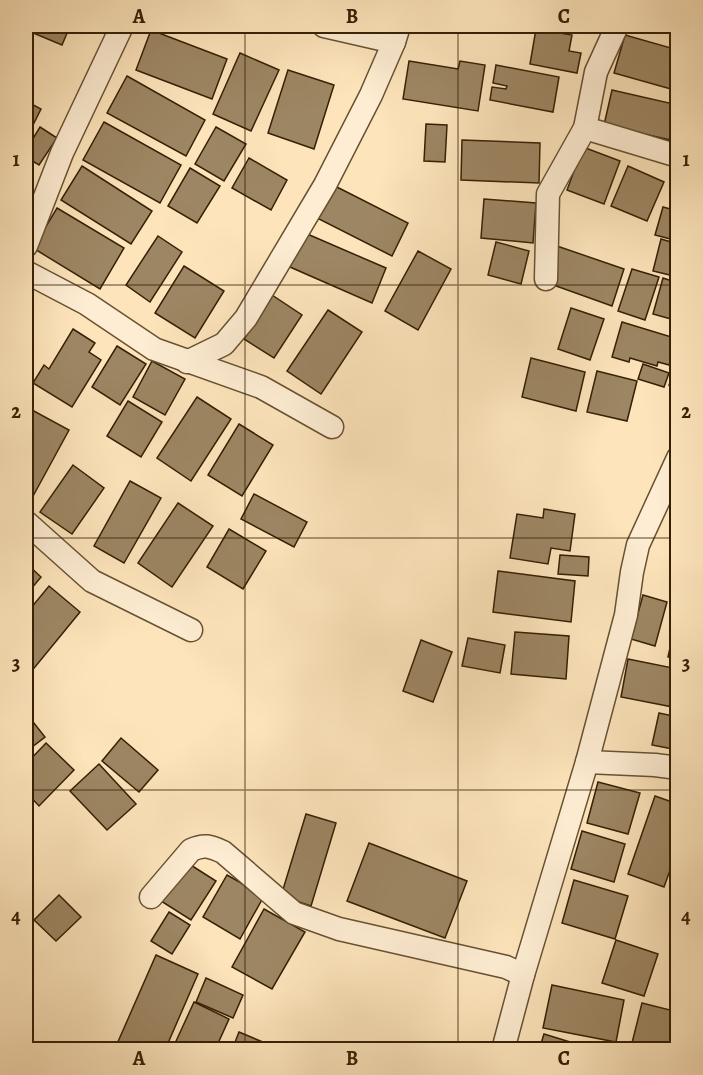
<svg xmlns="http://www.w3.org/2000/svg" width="703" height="1075" font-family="Alegreya,serif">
<rect width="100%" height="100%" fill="#fde4bb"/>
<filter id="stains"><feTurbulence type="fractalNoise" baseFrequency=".00333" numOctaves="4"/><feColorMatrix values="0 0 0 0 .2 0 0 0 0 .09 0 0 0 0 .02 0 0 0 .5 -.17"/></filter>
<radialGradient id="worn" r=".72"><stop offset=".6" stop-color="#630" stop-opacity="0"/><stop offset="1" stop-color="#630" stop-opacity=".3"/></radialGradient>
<!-- building -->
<g fill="#9d8663" stroke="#352004" stroke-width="1.5">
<polygon points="26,26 70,26 62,45 26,30"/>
<polygon points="536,29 572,35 569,51 581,53 577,73 530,64"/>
<polygon points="151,30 227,59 212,99 136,70"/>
<polygon points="625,35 678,50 678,91 614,73"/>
<polygon points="240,53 279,70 251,131 213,114"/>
<polygon points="409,61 458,69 460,61 485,65 478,111 403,99"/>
<polygon points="496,65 559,77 553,112 490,100 492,87 506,89 507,86 493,83"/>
<polygon points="288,70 334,85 314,149 268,133"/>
<polygon points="127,76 205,120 186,156 107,113"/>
<polygon points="612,90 678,105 678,129 675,141 604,125"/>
<polygon points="26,101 41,109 26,139"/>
<polygon points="104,122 181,165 160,203 83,160"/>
<polygon points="426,124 447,125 445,162 424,161"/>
<polygon points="40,127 57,138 39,165 26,157 26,150"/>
<polygon points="216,127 246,144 224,181 195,164"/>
<polygon points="462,140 540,143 539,183 461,180"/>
<polygon points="583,147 620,161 604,204 567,190"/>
<polygon points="249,158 287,180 271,210 232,188"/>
<polygon points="82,166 152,211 131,244 61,200"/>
<polygon points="628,166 664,182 647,221 611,206"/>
<polygon points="190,168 220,186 197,223 168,206"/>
<polygon points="329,183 408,223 392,256 313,216"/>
<polygon points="484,199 536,203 533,243 481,238"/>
<polygon points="663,207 678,211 678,241 655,235"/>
<polygon points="57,208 124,248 100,289 33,248"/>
<polygon points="305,233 386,268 372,303 290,267"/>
<polygon points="158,236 182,252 150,302 126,285"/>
<polygon points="661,239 678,244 678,277 653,271"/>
<polygon points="496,242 529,251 521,284 488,275"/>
<polygon points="557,246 624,269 612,306 545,282"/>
<polygon points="418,251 451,269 418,330 385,311"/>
<polygon points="184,266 224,291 195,338 155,313"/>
<polygon points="632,269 659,277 645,320 618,311"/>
<polygon points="663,278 678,283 678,321 653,314"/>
<polygon points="272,295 302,315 274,358 244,339"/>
<polygon points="571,308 604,319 590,360 558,349"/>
<polygon points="328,310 362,332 321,394 287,371"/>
<polygon points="622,322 678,339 678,352 673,366 658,362 657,366 630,358 629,362 612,357"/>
<polygon points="73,329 95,343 89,352 101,360 72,407 33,383 44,365 49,369"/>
<polygon points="117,346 146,364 120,405 92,387"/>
<polygon points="531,358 585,372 576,411 522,397"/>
<polygon points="152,361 185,379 165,415 133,397"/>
<polygon points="643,364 669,373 664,387 638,379"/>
<polygon points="677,366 678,367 678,389 669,385"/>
<polygon points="597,371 637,381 627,421 587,412"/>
<polygon points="197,397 231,419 191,481 157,458"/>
<polygon points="128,401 162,422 141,457 107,436"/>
<polygon points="32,410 69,430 32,498 26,494 26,421"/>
<polygon points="239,424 273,445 242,496 208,475"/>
<polygon points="73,465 104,488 72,534 40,512"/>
<polygon points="130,481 161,498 124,563 94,546"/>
<polygon points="254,494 307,522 294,547 241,519"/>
<polygon points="178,503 213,526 172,587 138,563"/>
<polygon points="544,509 575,514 570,551 551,548 548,564 510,558 517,514 543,518"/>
<polygon points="229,529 266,551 243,589 207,567"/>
<polygon points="560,555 589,557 588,576 558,574"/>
<polygon points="26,563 41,577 26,595"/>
<polygon points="498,571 575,581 571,622 493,612"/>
<polygon points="49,586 80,612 26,678 26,614"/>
<polygon points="643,595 667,602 655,646 631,639"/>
<polygon points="676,621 678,621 678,659 668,657"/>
<polygon points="515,632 569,636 566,679 511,674"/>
<polygon points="468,638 505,645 500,673 462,666"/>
<polygon points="421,640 452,652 433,702 403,691"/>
<polygon points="628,659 678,669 678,708 621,697"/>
<polygon points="26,713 45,737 28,750 26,746"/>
<polygon points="659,713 678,717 678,750 652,745"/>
<polygon points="121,738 158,770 139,792 102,761"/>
<polygon points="46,743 74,770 39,806 26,792 26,764"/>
<polygon points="99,764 136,804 107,830 70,791"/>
<polygon points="598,782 640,793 628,834 587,823"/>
<polygon points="655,796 678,804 678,848 664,887 628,874"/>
<polygon points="306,814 336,823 311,906 281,896"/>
<polygon points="582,831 625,844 614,882 571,869"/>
<polygon points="369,843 467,881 445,938 347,901"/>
<polygon points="186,862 216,881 191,920 161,901"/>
<polygon points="227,875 264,896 240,939 203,917"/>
<polygon points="574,880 628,896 615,939 562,923"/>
<polygon points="59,895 81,917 56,941 34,920"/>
<polygon points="264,909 305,932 272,989 232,967"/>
<polygon points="169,912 190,925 172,954 151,941"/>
<polygon points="616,940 658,954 644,996 602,983"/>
<polygon points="156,955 198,974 165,1050 129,1050 117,1044"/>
<polygon points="206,978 243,995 233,1018 196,1002"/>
<polygon points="552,985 624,1000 616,1042 543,1028"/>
<polygon points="194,1002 229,1019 215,1050 172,1050"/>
<polygon points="642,1003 678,1012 677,1050 658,1050 632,1043"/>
<polygon points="239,1032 277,1048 276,1050 232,1050"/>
<polygon points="544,1034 590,1048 590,1050 539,1050"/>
</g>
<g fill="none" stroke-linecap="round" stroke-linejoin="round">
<!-- minor casing -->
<g stroke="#675132" stroke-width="25">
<g id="minor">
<polyline points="324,26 394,42"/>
<polyline points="585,128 678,156"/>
<polyline points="26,246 62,153 122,26"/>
<polyline points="26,272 87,304 154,349 261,387 332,427"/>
<polyline points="546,279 548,194 585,128 596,72 617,26"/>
<polyline points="187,362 224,344 246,318 325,185 371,95 394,42 399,26"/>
<polyline points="26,522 92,581 191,630"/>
<polyline points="587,762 655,765 678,768"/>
<path d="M 151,897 L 191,850 C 204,844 210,846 223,852 L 294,913 L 339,929 L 506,967 L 523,975"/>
<polyline points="503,1050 523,975 587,762 626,615 632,572 638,545 678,458"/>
</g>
</g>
<!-- minor -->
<use href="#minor" stroke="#feedd3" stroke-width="22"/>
</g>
<!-- grid -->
<path fill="none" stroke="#352004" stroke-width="1.5" stroke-opacity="0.55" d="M 245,26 L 245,1050M 458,26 L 458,1050M 26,285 L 678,285M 26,538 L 678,538M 26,790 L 678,790"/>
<!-- margin -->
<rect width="703" height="1075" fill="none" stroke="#fde4bb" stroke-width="66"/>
<rect x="33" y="33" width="637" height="1009" fill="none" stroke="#352004" stroke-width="2"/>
<g font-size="20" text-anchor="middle" font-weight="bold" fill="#352004">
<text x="139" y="23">A</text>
<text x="352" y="23">B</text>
<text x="564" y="23">C</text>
<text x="16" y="166">1</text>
<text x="686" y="166">1</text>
<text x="16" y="418">2</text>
<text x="686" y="418">2</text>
<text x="16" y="670">3</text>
<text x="686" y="670">3</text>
<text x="16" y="923">4</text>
<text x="686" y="923">4</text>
<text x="139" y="1065">A</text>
<text x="352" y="1065">B</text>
<text x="564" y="1065">C</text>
</g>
<rect width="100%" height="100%" filter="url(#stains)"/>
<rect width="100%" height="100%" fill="url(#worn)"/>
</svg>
